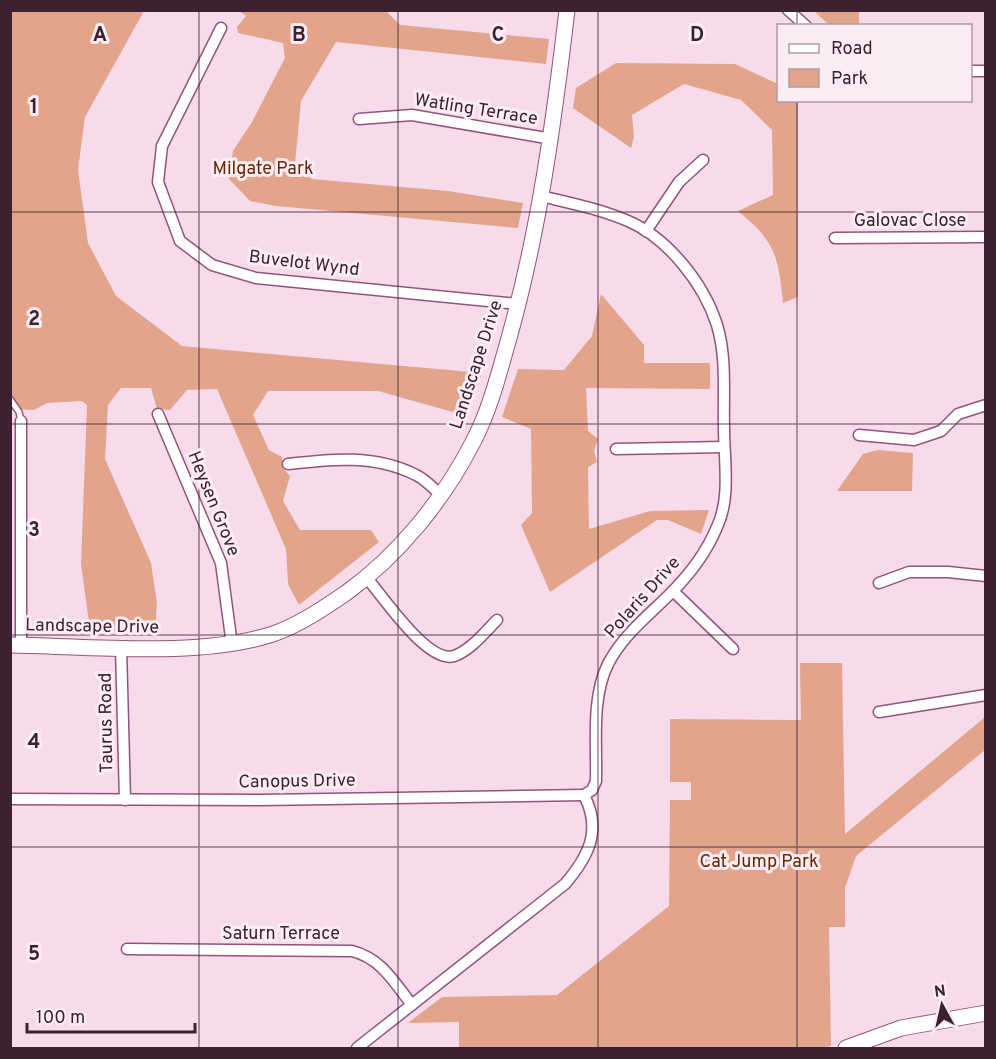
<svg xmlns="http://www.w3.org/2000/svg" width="996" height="1059" font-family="Overpass,sans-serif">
<rect width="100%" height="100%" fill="#f8dbeb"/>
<!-- green -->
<g fill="#e2a58b">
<polygon points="11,11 144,11 85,117 78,170 88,243 116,296 182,346 482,373 467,416 378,391 268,391 253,415 269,450 282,457 283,468 290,476 283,501 300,530 371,530 379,542 299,605 288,584 286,549 217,389 187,390 170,410 157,409 151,388 121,388 108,405 105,459 151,563 157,603 155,631 90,630 81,564 87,405 82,401 47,403 34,410 11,409"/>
<polygon points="239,11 386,11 400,25 549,39 546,64 336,42 301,101 295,164 312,179 448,191 523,203 518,228 276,206 250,201 229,179 233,151 252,122 285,58 283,43 238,33 237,27 246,16"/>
<polygon points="814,11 859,11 859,25 829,25"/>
<path d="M 616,63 L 735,64 L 778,84 L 778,100 L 798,101 L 798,297 L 783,303 C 778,256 776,242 738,211 L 773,195 L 772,130 L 741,100 L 684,84 L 632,115 L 634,137 L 631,148 L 573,108 L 576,88 Z"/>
<polygon points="601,294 644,345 644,363 710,363 710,389 586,388 588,431 598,439 594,451 597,462 588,467 589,529 650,511 709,510 701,534 668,520 657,520 550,592 521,525 532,513 531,429 502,417 518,369 564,370 592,336"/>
<polygon points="878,450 913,453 912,491 837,491 863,454"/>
<polygon points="800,663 842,663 845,834 985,717 985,750 856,856 845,888 845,927 829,927 831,1046 820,1048 459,1048 459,1022 408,1023 442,997 557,995 669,906 670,800 691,800 691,782 670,782 670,719 801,720"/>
</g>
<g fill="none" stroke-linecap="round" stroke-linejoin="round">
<!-- lane casing -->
<g stroke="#925479" stroke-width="8">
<polyline id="lane" points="10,399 19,412 21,421"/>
</g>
<!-- street casing -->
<g stroke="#925479" stroke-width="13">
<g id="street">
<polyline points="788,10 806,26"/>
<polyline points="221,28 162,146 158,182 180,241 212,265 256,278 518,304"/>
<polyline points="970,71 986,71"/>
<polyline points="359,119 412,115 552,139"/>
<polyline points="646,231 679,182 703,160"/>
<polyline points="835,238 986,237"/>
<polyline points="158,414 221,563 232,645"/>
<polyline points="21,421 21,646"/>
<polyline points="859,435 914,440 941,431 958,414 986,405"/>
<polyline points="616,449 724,447"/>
<path d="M 288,464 C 331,459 375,454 416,475 C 425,479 434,489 441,495"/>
<path d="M 367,578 C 383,597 428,664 454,656 C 470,651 486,631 497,620"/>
<polyline points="879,583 909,572 948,572 986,576"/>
<polyline points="673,591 733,649"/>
<polyline points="121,647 125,800"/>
<polyline points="879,712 986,695"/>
<polyline points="10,799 261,800 584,795"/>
<path d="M 127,949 L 352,951 C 381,958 394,982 412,1005"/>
<path d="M 357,1048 L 565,884 C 589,856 602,830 584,795 L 592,790 L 596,781 C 597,744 591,698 608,664 C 623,635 648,616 671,593 C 689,575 707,551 717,527 C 731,498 724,460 724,428 C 723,394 727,358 717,325 C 704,284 668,238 628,221 C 600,209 570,203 541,196"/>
</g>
</g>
<!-- secondary casing -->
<g stroke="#925479" stroke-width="17">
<g id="secondary">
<path d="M 10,645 C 88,646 200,658 273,634 C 299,625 324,608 346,593 C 399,555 444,499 473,442 C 490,410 499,373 509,338 C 539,231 554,121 567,10"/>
<polyline points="846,1048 901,1028 986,1013"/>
</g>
</g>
<!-- lane -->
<use href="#lane" stroke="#fff" stroke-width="5"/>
<!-- street -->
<use href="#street" stroke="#fff" stroke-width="10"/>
<!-- secondary -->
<use href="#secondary" stroke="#fff" stroke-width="15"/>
</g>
<!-- grid -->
<path fill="none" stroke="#3c2131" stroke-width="1.5" stroke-opacity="0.55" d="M 199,10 L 199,1048M 398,10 L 398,1048M 598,10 L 598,1048M 797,10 L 797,26M 797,100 L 797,1048M 10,212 L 986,212M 10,424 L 986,424M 10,635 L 986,635M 10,847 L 986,847"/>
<g text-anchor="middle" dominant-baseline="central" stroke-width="6" stroke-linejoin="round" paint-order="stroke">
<!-- street labels -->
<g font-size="18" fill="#3c2131" stroke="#fcedf5">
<text transform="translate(476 110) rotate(9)">Watling Terrace</text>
<text x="910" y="221">Galovac Close</text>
<text transform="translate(304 264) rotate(7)">Buvelot Wynd</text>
<text transform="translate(477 365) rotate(-72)">Landscape Drive</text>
<text transform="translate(213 504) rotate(68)">Heysen Grove</text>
<text transform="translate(643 598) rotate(-48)">Polaris Drive</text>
<text transform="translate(92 627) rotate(1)">Landscape Drive</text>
<text transform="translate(107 723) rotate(-91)">Taurus Road</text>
<text transform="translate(297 782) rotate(-1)">Canopus Drive</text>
<text x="281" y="934">Saturn Terrace</text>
</g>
<!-- park labels -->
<g font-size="18" fill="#692600" stroke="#fcedf5">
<text x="263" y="169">Milgate Park</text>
<text x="759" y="862">Cat Jump Park</text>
</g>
</g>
<g font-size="20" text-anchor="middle" font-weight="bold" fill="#3c2131" stroke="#fcedf5" stroke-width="6" stroke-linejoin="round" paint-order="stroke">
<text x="100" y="41">A</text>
<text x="299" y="41">B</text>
<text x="498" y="41">C</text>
<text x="697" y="41">D</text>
<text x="34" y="113">1</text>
<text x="34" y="325">2</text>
<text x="34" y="536">3</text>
<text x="34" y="748">4</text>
<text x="34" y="960">5</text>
</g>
<!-- border -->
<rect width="996" height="1059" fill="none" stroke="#3c2131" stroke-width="24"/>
<!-- legend -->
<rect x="777" y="24" width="195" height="78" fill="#fcedf5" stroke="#af9ba7" stroke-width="1.5"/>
<rect x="789" y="44" width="30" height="9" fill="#ffffff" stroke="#af9ba7" stroke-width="1.5"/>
<text x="831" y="54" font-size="18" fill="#3c2131">Road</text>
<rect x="789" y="69" width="30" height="18" fill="#e2a58b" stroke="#af9ba7" stroke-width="1.5"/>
<text x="831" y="84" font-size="18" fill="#3c2131">Park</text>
<!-- north arrow -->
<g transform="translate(942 1005) rotate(352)" stroke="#fcedf5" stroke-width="4.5" paint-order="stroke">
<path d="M0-4.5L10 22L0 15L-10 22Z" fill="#3c2131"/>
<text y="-9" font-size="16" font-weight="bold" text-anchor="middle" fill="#3c2131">N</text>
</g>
<!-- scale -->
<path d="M27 1023v9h168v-9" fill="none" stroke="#3c2131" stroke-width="3"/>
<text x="36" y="1023" font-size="18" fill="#3c2131" stroke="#fcedf5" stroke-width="4.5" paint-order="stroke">100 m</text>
</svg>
